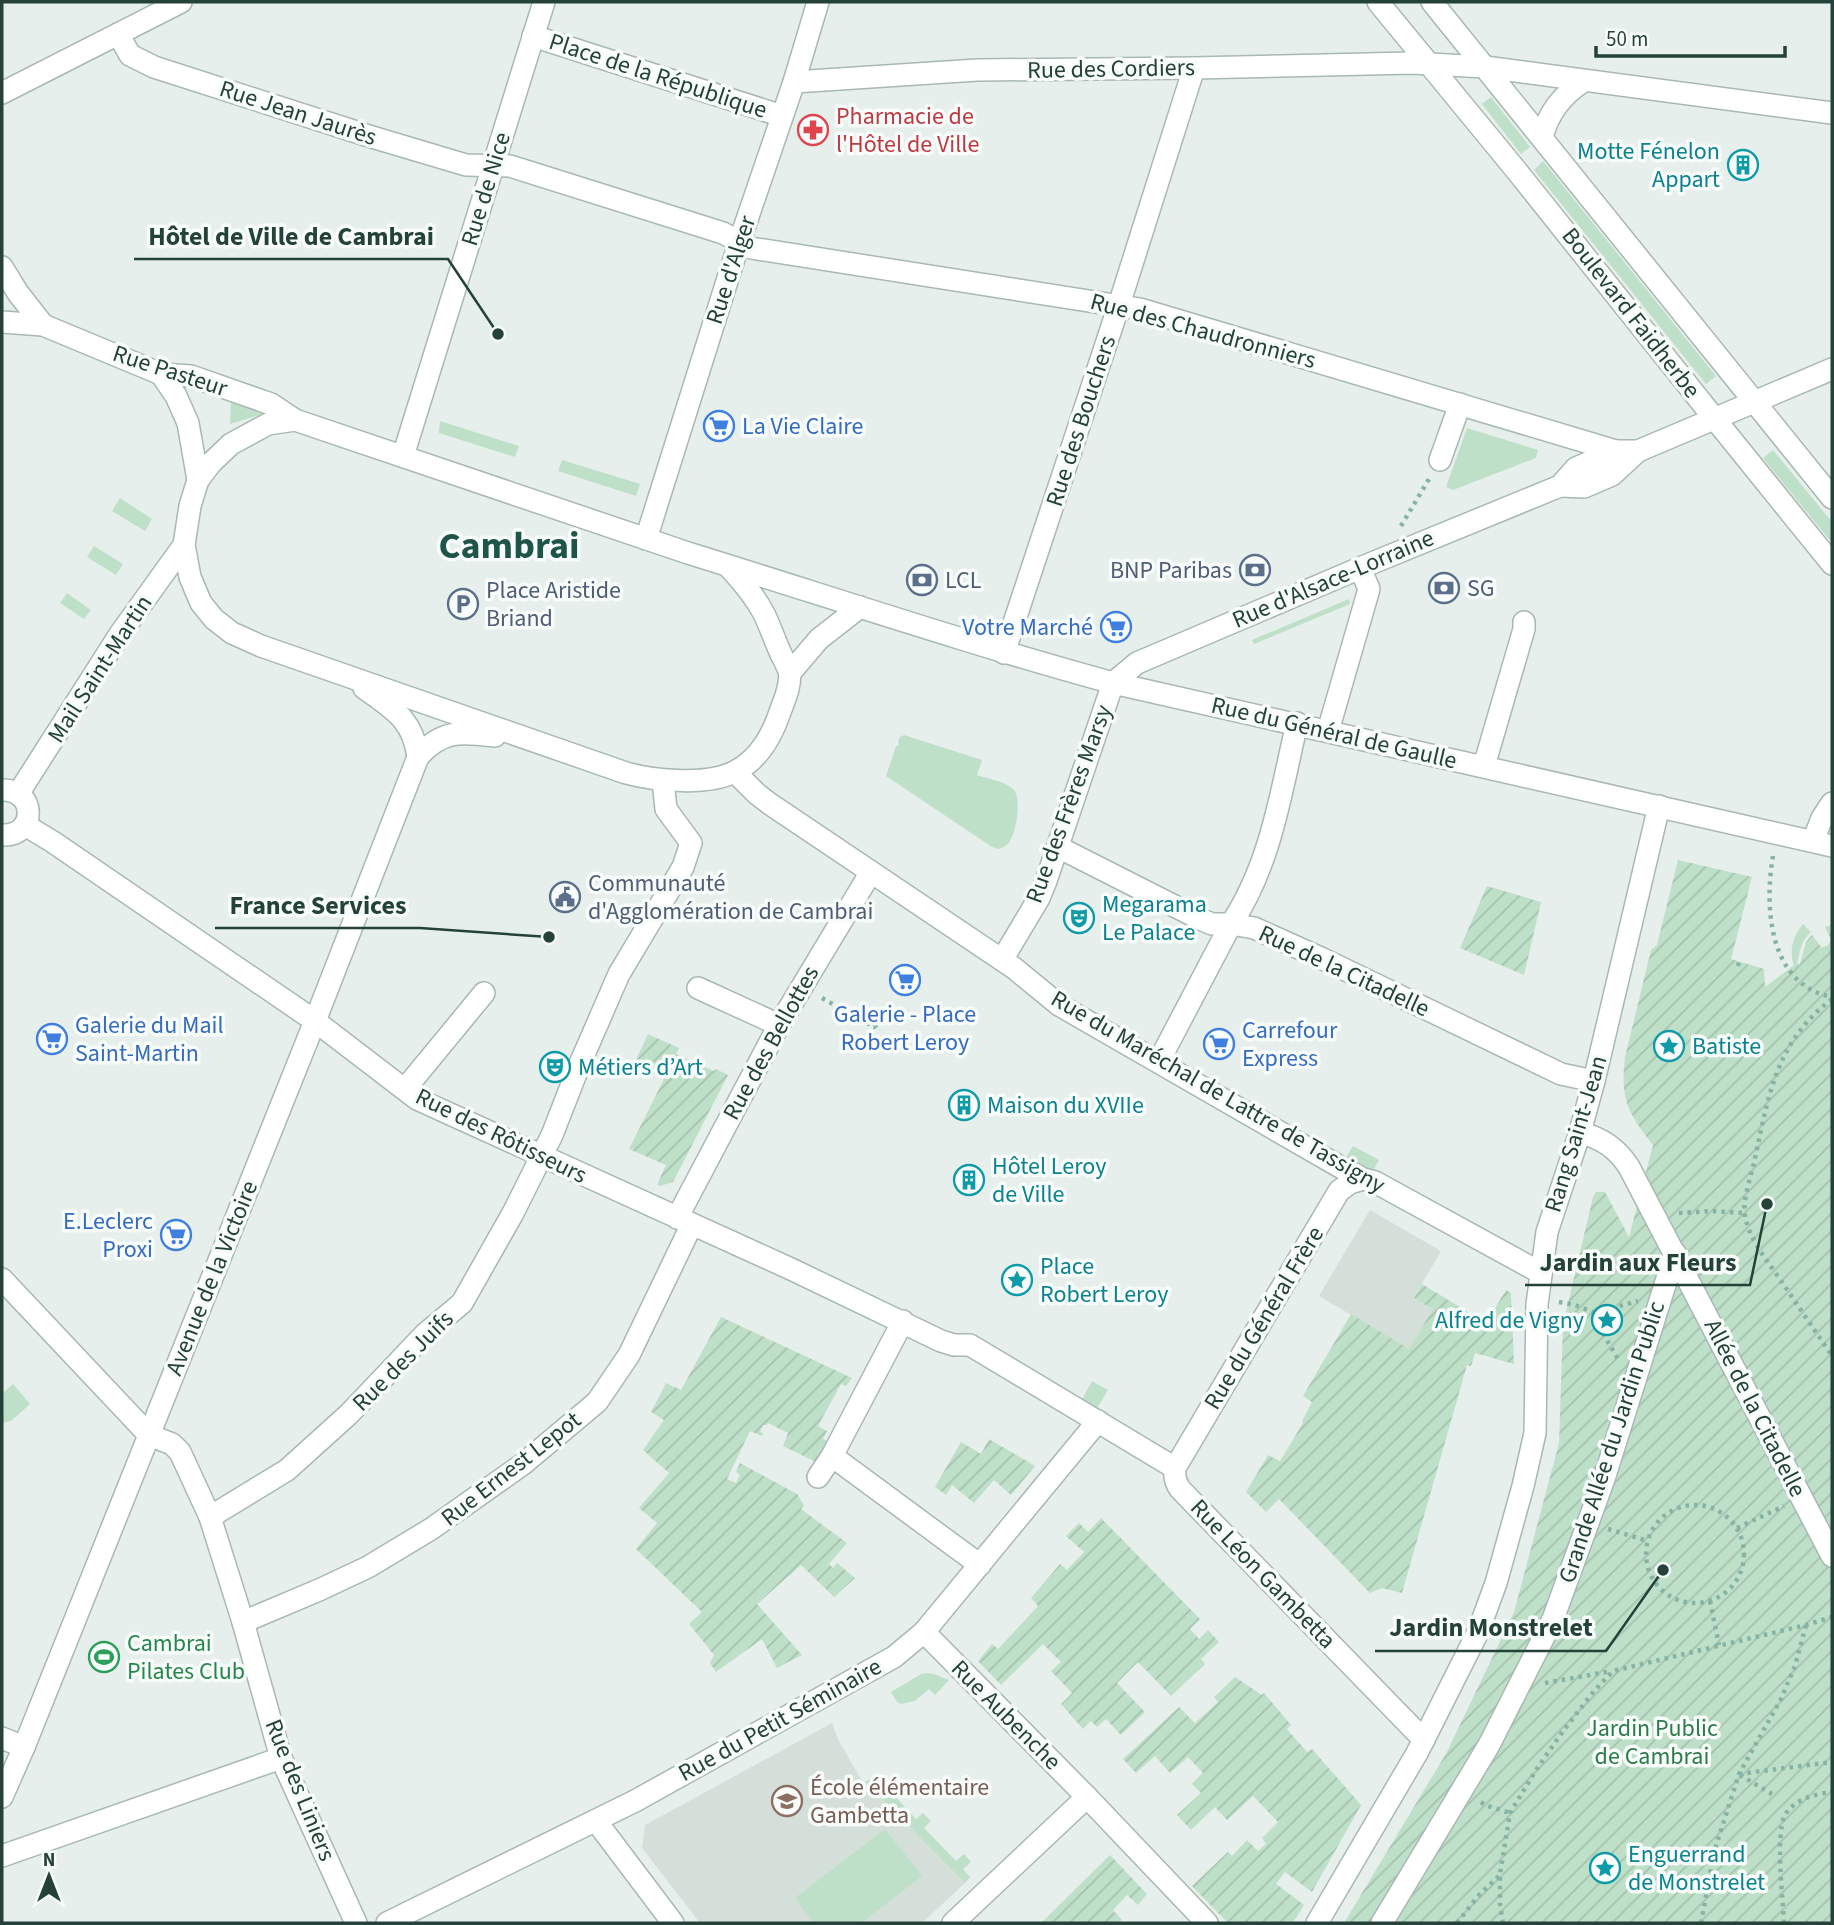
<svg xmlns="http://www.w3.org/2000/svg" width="1834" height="1925" font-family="'Source Sans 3',sans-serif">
<defs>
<pattern id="garden-furrows" width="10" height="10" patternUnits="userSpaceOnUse" patternTransform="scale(1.75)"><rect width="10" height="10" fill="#bfe0c8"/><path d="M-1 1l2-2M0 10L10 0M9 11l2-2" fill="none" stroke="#a4c1ad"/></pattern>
</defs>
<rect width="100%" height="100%" fill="#e6efeb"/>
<!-- built -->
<g fill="#d4dfda">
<polygon points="1370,1210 1441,1251 1414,1297 1433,1309 1409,1349 1319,1296"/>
<polygon points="832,1723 838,1739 859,1776 965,1883 922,1923 700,1923 642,1848 645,1825"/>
</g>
<!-- grass -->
<g fill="#bfe0c8">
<polygon points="1491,97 1530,147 1521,154 1482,104"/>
<polygon points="1543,161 1716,376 1706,384 1534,170"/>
<polygon points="231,401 266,413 230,424"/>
<polygon points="440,421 519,446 515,457 439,433"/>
<polygon points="1467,428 1538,450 1536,458 1453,490 1446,487"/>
<polygon points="1773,450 1832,522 1832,543 1763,458"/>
<polygon points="562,460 640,484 636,496 558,471"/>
<polygon points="120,498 152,519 145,531 112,511"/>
<polygon points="94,546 123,564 116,575 87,557"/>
<polygon points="67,593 91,610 84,619 60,603"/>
<polygon points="1349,599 1350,604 1254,644 1252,640"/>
<path d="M 904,735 L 982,760 L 977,775 C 988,779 1006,781 1014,790 C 1022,800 1016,835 1008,844 C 1004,847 1002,848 998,849 L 992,847 L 886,776 L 896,746 L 898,746 L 899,742 L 898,741 L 900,737 Z"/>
<path d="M 1803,924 L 1811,932 C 1801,940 1800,952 1797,963 L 1799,965 C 1804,955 1803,943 1812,935 L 1821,947 L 1826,947 L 1830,943 L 1831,939 L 1825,927 L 1832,925 L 1832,984 L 1794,966 C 1789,950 1792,937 1803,924 Z"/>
<polygon points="1353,1146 1379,1160 1374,1169 1368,1170 1345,1159"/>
<polygon points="1092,1381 1108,1390 1096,1410 1081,1401"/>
<polygon points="13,1384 30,1404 11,1421 2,1423 2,1389 4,1392"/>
<polygon points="927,1673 934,1674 949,1680 935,1695 929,1689 915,1701 901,1704 897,1702 891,1692 921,1674"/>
<polygon points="875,1776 882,1784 889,1778 898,1786 892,1793 916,1819 923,1813 931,1821 924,1828 956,1861 964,1854 971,1862 963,1869 970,1877 965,1883 865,1782"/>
<polygon points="885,1829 922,1876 861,1923 814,1923 795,1898"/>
</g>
<!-- garden -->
<g fill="url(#garden-furrows)">
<path d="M 1678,860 L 1752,877 L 1731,959 L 1764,969 L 1765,987 L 1797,963 L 1800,965 L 1806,942 L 1812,935 L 1821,947 L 1828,946 L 1831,939 L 1825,927 L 1832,925 L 1832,1923 L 1344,1923 L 1447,1752 L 1514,1612 L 1559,1443 L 1563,1325 L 1593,1197 L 1596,1192 L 1605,1192 L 1629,1237 L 1653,1145 C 1628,1113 1620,1100 1625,1057 L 1651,950 L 1657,945 Z"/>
<polygon points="1487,886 1541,902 1524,975 1460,948"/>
<polygon points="648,1034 679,1048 676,1054 714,1071 716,1069 728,1075 673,1182 660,1186 657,1185 666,1165 629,1149 665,1077 656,1072 652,1077 632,1068"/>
<polygon points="1422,1284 1486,1323 1506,1290 1511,1293 1514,1364 1475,1353 1471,1366 1467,1365 1402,1593 1382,1588 1370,1593 1279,1499 1266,1512 1246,1492 1268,1455 1280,1461 1303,1423 1302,1421 1312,1402 1303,1396 1351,1314 1409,1349 1433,1309 1414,1298"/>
<polygon points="721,1317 852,1378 846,1386 841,1384 818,1426 827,1431 823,1439 830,1443 818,1463 783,1446 788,1433 768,1423 767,1425 763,1425 760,1431 763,1434 762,1436 750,1431 727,1479 736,1483 740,1475 736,1472 740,1463 797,1494 804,1505 801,1509 847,1543 829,1564 833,1568 837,1563 855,1578 834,1597 801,1565 757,1604 802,1655 777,1668 762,1639 716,1672 710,1663 714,1655 689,1624 702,1612 636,1549 657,1523 639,1508 669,1473 643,1450 664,1420 651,1412 666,1383 681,1390"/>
<polygon points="989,1439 1035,1466 1011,1495 994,1480 974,1503 952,1485 946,1495 935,1487 961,1442 981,1454"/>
<polygon points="1101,1518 1200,1619 1190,1629 1199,1639 1208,1630 1219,1642 1201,1659 1205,1664 1171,1696 1138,1662 1117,1683 1145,1712 1121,1735 1106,1719 1097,1727 1091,1721 1083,1729 1061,1704 1072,1693 1051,1671 1061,1662 1043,1644 1001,1685 978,1661 992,1644 998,1649 1038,1606 1031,1598 1060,1564 1067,1570 1084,1552 1066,1536 1079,1523 1088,1532"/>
<polygon points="1235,1677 1262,1695 1264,1693 1291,1725 1287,1729 1307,1752 1312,1749 1361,1805 1312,1892 1285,1872 1276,1884 1304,1905 1293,1923 1228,1923 1192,1886 1228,1852 1232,1856 1247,1840 1258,1851 1266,1844 1262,1838 1278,1822 1253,1796 1227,1820 1215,1807 1191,1830 1177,1815 1201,1793 1192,1784 1203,1773 1188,1757 1170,1773 1155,1756 1136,1773 1123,1759 1179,1707 1195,1723 1218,1702 1214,1697"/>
<polygon points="1110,1855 1147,1894 1138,1905 1127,1895 1113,1910 1122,1920 1119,1923 1041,1923"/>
</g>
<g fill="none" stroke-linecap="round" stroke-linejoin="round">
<!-- minor casing -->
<g stroke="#a8b8b2" stroke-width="24">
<g id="minor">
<polyline points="1378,2 1516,170 1714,418 1832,564"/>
<polyline points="1432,2 1832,498"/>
<polyline points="118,34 130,55 154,67 372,137 466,165 510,166 723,233 751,248 1140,309 1616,451"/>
<polyline points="533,36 782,116"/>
<polyline points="794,82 977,70 1194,68 1411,63 1485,67 1832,113"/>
<polyline points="2,93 181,2"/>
<path d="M 1542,137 C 1549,112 1562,95 1584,81"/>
<polyline points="2,267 18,293 43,325"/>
<polyline points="2,322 43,325 161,374 191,376 271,404 295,420"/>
<polyline points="161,374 176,396 188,423 198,480"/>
<polyline points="403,456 544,2"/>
<polyline points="1440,460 1460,404"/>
<polyline points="1560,486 1584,487 1612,475 1638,451"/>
<polyline points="646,539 739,243 794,82 818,2"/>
<path d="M 728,566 C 741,580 754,595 763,612 C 769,623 773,636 778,647 C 781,655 786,663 789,671 C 792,684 784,701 780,712 C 772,736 759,759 736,771 C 709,786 655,781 626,773 L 261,646 L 232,633 L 214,619 L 201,603 L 190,577 L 184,545 L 190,506 L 198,480 L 211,463 L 231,444 L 268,424 L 295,420 L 688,553 C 830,597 970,644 1113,683 L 1832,846"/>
<polyline points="1004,653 1119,305 1194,68"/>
<polyline points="790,673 819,639 860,607"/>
<path d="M 364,688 C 393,709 413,719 418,757"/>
<polyline points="1328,731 1369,589 1360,568"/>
<polyline points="1484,766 1524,629 1524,622"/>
<polyline points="735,772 757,794 770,804 1014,968 1059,1005 1342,1168 1363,1179 1375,1182 1541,1273"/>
<path d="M 2,790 C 37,789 37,837 2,835"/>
<polyline points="18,794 120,634 184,545"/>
<polyline points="25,825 53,842 315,1021 417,1099 791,1269 941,1341 954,1345 970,1345 1175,1468"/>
<polyline points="1813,841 1822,818 1832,803"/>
<polyline points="1058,847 1200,919 1212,924 1231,924 1254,928 1323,959 1561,1074 1594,1081"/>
<polyline points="1002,960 1039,898 1046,881 1113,683 1137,663 1360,568 1560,486 1576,468 1616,451 1638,451 1832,369"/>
<polyline points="698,988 779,1025"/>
<path d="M 1159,1061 L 1231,924 C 1271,864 1281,792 1297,723"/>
<polyline points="405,1089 484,993"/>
<path d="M 1580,1132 C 1602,1139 1616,1147 1629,1167 L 1832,1556"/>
<path d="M 1363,1179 L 1350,1183 L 1339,1191 L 1175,1468 C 1174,1476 1175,1482 1180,1489 L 1424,1740"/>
<polyline points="677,1218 779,1025 871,872"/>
<polyline points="2,1279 149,1435 172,1444 180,1452 210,1517 243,1622 281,1758 356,1923"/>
<polyline points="832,1456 980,1565"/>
<polyline points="818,1477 832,1456 903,1321"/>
<polyline points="210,1517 287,1470 349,1414 425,1334 462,1303 513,1213 552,1135 579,1066 619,974 683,867 691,843 666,809 663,781"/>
<polyline points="243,1622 319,1590 368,1567 431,1529 523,1464 597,1402 629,1355 692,1224"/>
<polyline points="924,1632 1087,1797 1207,1923"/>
<polyline points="2,1738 24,1747"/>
<path d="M 2,1797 L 24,1747 L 315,1021 L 418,757 C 442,729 462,732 495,736"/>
<polyline points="596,1821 673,1923"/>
<polyline points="2,1856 281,1758"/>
<polyline points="387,1923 635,1801 894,1657 924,1632 1098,1421"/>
<polyline points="953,1923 1087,1797"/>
<polyline points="1317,1923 1417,1753 1478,1632 1496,1583 1523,1486 1535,1433 1537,1304 1547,1232 1580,1132 1594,1081 1659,806"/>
<polyline points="1382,1923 1489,1745 1553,1619 1604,1479 1675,1253"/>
</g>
</g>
<!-- path -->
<g stroke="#86b3a5" stroke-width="4.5" stroke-dasharray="3.5 5" stroke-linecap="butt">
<polyline points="1401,526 1429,479"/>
<path d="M 1773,856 C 1764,908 1769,985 1832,997"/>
<polyline points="1738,966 1739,962"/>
<polyline points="822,998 874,1027 878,1023"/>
<path d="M 1832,999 C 1776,1042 1769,1094 1755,1158 C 1752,1174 1742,1200 1745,1216 C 1750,1242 1770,1264 1784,1285 C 1800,1309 1816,1332 1832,1356"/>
<polyline points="1679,1213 1710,1211 1745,1213"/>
<polyline points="1559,1302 1575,1305 1595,1313 1604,1335 1618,1359"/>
<polyline points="1595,1313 1638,1301"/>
<circle cx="1695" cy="1554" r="49"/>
<polyline points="1737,1528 1784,1506"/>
<polyline points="1608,1529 1648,1541"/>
<polyline points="1710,1601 1719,1645"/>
<polyline points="1545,1683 1612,1671"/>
<polyline points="1739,1774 1832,1762"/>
<polyline points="1740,1775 1772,1794"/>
<polyline points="1481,1802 1485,1805 1510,1813"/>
<polyline points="1457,1923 1479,1895 1500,1875"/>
<polyline points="1503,1923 1500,1904 1500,1874 1510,1813 1536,1770 1563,1731 1594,1691 1613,1671 1806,1625 1832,1617"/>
<polyline points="1701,1923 1714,1852 1739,1774 1781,1699 1795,1666 1806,1625"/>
<path d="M 1784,1923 C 1783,1899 1775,1835 1785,1815 C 1794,1799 1816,1794 1832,1792"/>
</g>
<!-- minor -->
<use href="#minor" stroke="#fff" stroke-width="21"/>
</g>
<!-- icons -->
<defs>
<g id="pharmacy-ring" transform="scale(1.575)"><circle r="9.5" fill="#f7fbf9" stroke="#e0444e" stroke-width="1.5"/><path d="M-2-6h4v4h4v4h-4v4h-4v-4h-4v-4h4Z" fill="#e0444e"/></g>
<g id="building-ring" transform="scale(1.575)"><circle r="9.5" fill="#f7fbf9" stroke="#0f9aa8" stroke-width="1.5"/><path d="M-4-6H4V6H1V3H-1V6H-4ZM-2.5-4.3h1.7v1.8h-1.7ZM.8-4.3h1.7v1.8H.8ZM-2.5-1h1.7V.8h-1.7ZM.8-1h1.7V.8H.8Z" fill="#0f9aa8"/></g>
<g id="supermarket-ring" transform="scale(1.575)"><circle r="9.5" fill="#f7fbf9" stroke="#3f7fe0" stroke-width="1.5"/><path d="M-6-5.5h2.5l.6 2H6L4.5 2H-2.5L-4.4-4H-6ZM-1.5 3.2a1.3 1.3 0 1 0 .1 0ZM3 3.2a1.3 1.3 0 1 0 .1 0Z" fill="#3f7fe0"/></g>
<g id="bank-ring" transform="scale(1.575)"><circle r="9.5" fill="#f7fbf9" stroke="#5c6f8a" stroke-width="1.5"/><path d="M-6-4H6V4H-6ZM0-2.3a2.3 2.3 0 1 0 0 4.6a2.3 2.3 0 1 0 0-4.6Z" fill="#5c6f8a"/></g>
<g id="parking-ring" transform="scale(1.575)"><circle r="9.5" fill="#f7fbf9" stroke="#5c6f8a" stroke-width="1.5"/><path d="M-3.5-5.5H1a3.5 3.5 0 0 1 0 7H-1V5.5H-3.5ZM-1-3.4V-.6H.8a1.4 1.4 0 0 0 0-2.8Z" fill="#5c6f8a"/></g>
<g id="civic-ring" transform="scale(1.575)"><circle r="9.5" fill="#f7fbf9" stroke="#5c6f8a" stroke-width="1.5"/><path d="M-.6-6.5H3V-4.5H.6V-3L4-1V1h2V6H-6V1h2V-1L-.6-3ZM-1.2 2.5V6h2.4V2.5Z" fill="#5c6f8a"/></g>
<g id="theatre-ring" transform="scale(1.575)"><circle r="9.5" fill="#f7fbf9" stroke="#0f9aa8" stroke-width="1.5"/><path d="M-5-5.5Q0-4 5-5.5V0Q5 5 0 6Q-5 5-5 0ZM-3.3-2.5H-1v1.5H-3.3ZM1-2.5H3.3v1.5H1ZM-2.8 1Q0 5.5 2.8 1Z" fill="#0f9aa8"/></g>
<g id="sight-ring" transform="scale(1.575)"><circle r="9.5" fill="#f7fbf9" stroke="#0f9aa8" stroke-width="1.5"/><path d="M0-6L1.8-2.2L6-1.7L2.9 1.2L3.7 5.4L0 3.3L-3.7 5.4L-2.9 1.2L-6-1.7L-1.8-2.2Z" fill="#0f9aa8"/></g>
<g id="stadium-ring" transform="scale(1.575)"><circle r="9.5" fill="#f7fbf9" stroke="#2e9e5b" stroke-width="1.5"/><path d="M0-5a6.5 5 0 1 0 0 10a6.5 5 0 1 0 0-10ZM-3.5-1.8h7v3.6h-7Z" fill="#2e9e5b"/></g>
<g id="school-ring" transform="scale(1.575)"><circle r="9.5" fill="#f7fbf9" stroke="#8d6e63" stroke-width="1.5"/><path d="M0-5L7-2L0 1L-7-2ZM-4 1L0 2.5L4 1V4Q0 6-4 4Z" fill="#8d6e63"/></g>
</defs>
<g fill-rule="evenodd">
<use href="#pharmacy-ring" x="813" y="130"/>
<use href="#building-ring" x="1743" y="165"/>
<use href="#supermarket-ring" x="719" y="426"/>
<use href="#bank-ring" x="1255" y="570"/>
<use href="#bank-ring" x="922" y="580"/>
<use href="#bank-ring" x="1444" y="588"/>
<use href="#parking-ring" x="463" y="604"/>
<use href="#supermarket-ring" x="1116" y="627"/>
<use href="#civic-ring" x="565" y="897"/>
<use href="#theatre-ring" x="1079" y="918"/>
<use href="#supermarket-ring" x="905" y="980"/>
<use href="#supermarket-ring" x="52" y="1039"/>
<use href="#supermarket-ring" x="1219" y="1044"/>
<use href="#sight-ring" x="1669" y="1046"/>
<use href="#theatre-ring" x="555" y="1067"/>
<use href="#building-ring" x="964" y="1105"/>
<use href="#building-ring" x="969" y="1180"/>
<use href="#supermarket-ring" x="176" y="1235"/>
<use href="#sight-ring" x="1017" y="1280"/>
<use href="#sight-ring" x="1607" y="1320"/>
<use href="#stadium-ring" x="104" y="1657"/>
<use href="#school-ring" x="787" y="1801"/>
<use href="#sight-ring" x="1605" y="1868"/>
</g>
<g text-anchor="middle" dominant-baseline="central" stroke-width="7" stroke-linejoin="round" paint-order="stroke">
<!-- street labels -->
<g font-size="24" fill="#24423a" stroke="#f7fbf9">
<text transform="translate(1111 69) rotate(-1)">Rue des Cordiers</text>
<text transform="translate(658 76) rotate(18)">Place de la République</text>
<text transform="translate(298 113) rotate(18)">Rue Jean Jaurès</text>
<text transform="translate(486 189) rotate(-73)">Rue de Nice</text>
<text transform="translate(731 270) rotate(-72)">Rue d'Alger</text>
<text transform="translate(1631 313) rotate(52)">Boulevard Faidherbe</text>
<text transform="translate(1203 331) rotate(15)">Rue des Chaudronniers</text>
<text transform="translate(170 371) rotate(18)">Rue Pasteur</text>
<text transform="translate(1081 421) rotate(-72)">Rue des Bouchers</text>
<text transform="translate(1333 579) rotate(-23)">Rue d'Alsace-Lorraine</text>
<text transform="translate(100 669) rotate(-57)">Mail Saint-Martin</text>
<text transform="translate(1334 733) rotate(13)">Rue du Général de Gaulle</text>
<text transform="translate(1069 804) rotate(-70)">Rue des Frères Marsy</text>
<text transform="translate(1344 971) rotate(25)">Rue de la Citadelle</text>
<text transform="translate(771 1043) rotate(-61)">Rue des Bellottes</text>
<text transform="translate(1218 1092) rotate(30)">Rue du Maréchal de Lattre de Tassigny</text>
<text transform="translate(1576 1134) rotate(-73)">Rang Saint-Jean</text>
<text transform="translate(501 1136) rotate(26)">Rue des Rôtisseurs</text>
<text transform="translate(212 1278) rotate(-68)">Avenue de la Victoire</text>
<text transform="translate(1264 1318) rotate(-59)">Rue du Général Frère</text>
<text transform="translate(403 1361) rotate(-45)">Rue des Juifs</text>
<text transform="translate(1755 1408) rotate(63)">Allée de la Citadelle</text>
<text transform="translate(1612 1442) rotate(-72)">Grande Allée du Jardin Public</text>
<text transform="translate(511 1469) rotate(-38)">Rue Ernest Lepot</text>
<text transform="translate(1263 1574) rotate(46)">Rue Léon Gambetta</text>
<text transform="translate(1006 1715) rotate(45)">Rue Aubenche</text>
<text transform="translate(780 1720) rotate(-29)">Rue du Petit Séminaire</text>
<text transform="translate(300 1790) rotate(68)">Rue des Liniers</text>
</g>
<!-- health labels -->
<g font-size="24" fill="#be3a42" stroke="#f7fbf9" text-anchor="start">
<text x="836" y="116">Pharmacie de<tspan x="836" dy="28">l'Hôtel de Ville</tspan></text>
</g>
<!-- culture labels -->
<g font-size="24" fill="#0d838f" stroke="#f7fbf9" text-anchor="start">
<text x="1720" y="151" text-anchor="end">Motte Fénelon<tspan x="1720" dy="28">Appart</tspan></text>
<text x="1102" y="904">Megarama<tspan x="1102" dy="28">Le Palace</tspan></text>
<text x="1692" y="1046">Batiste</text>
<text x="578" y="1067">Métiers d’Art</text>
<text x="987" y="1105">Maison du XVIIe</text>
<text x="992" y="1166">Hôtel Leroy<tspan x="992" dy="28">de Ville</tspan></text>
<text x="1040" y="1266">Place<tspan x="1040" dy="28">Robert Leroy</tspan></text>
<text x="1584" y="1320" text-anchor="end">Alfred de Vigny</text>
<text x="1628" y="1854">Enguerrand<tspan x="1628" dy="28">de Monstrelet</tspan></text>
</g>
<!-- shop labels -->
<g font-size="24" fill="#366cbe" stroke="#f7fbf9" text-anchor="start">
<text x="742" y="426">La Vie Claire</text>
<text x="1093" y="627" text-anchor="end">Votre Marché</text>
<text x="905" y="1014" text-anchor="middle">Galerie - Place<tspan x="905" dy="28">Robert Leroy</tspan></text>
<text x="75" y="1025">Galerie du Mail<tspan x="75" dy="28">Saint-Martin</tspan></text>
<text x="1242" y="1030">Carrefour<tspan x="1242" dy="28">Express</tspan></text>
<text x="153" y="1221" text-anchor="end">E.Leclerc<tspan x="153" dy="28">Proxi</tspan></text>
</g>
<!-- service labels -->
<g font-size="24" fill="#4e5e75" stroke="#f7fbf9" text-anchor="start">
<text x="1232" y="570" text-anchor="end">BNP Paribas</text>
<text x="945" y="580">LCL</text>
<text x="1467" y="588">SG</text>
<text x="486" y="590">Place Aristide<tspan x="486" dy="28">Briand</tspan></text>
<text x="588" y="883">Communauté<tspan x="588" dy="28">d'Agglomération de Cambrai</tspan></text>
</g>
<!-- leisure labels -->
<g font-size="24" fill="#27864d" stroke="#f7fbf9" text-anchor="start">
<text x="127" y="1643">Cambrai<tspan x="127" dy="28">Pilates Club</tspan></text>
</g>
<!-- park labels -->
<g font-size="24" fill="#2d7a4b" stroke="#f7fbf9">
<text x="1652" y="1728">Jardin Public<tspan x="1652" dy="28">de Cambrai</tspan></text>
</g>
<!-- education labels -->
<g font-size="24" fill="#785e54" stroke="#f7fbf9" text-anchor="start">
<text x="810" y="1787">École élémentaire<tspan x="810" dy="28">Gambetta</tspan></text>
</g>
<!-- town labels -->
<g font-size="38" font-weight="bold" fill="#1f5548" stroke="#f7fbf9">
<text x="509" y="546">Cambrai</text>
</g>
</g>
<!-- callouts -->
<path fill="none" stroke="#24423a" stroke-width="2.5" d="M498 334L448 259H134M549 937L420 928H215M1767 1204L1750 1285H1525M1663 1570L1606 1651H1375"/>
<g fill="#24423a" stroke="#f7fbf9" stroke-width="2.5">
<circle cx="498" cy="334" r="7"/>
<circle cx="549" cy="937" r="7"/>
<circle cx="1767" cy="1204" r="7"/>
<circle cx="1663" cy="1570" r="7"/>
</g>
<g font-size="26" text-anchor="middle" font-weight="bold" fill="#24423a" stroke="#f7fbf9" stroke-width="7" stroke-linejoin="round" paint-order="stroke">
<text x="291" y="245">Hôtel de Ville de Cambrai</text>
<text x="318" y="914">France Services</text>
<text x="1638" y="1271">Jardin aux Fleurs</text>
<text x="1491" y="1636">Jardin Monstrelet</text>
</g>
<!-- border -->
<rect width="1834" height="1925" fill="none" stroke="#24423a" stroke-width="7"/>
<!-- north arrow -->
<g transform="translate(49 1876)" stroke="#f7fbf9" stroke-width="5" paint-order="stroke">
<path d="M0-5L12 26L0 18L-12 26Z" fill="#24423a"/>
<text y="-10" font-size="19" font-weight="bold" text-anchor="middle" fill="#24423a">N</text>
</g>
<!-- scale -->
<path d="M1596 46v10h189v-10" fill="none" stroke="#24423a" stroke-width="3.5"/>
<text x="1606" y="46" font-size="21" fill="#24423a" stroke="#f7fbf9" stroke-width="5" paint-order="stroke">50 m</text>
</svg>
